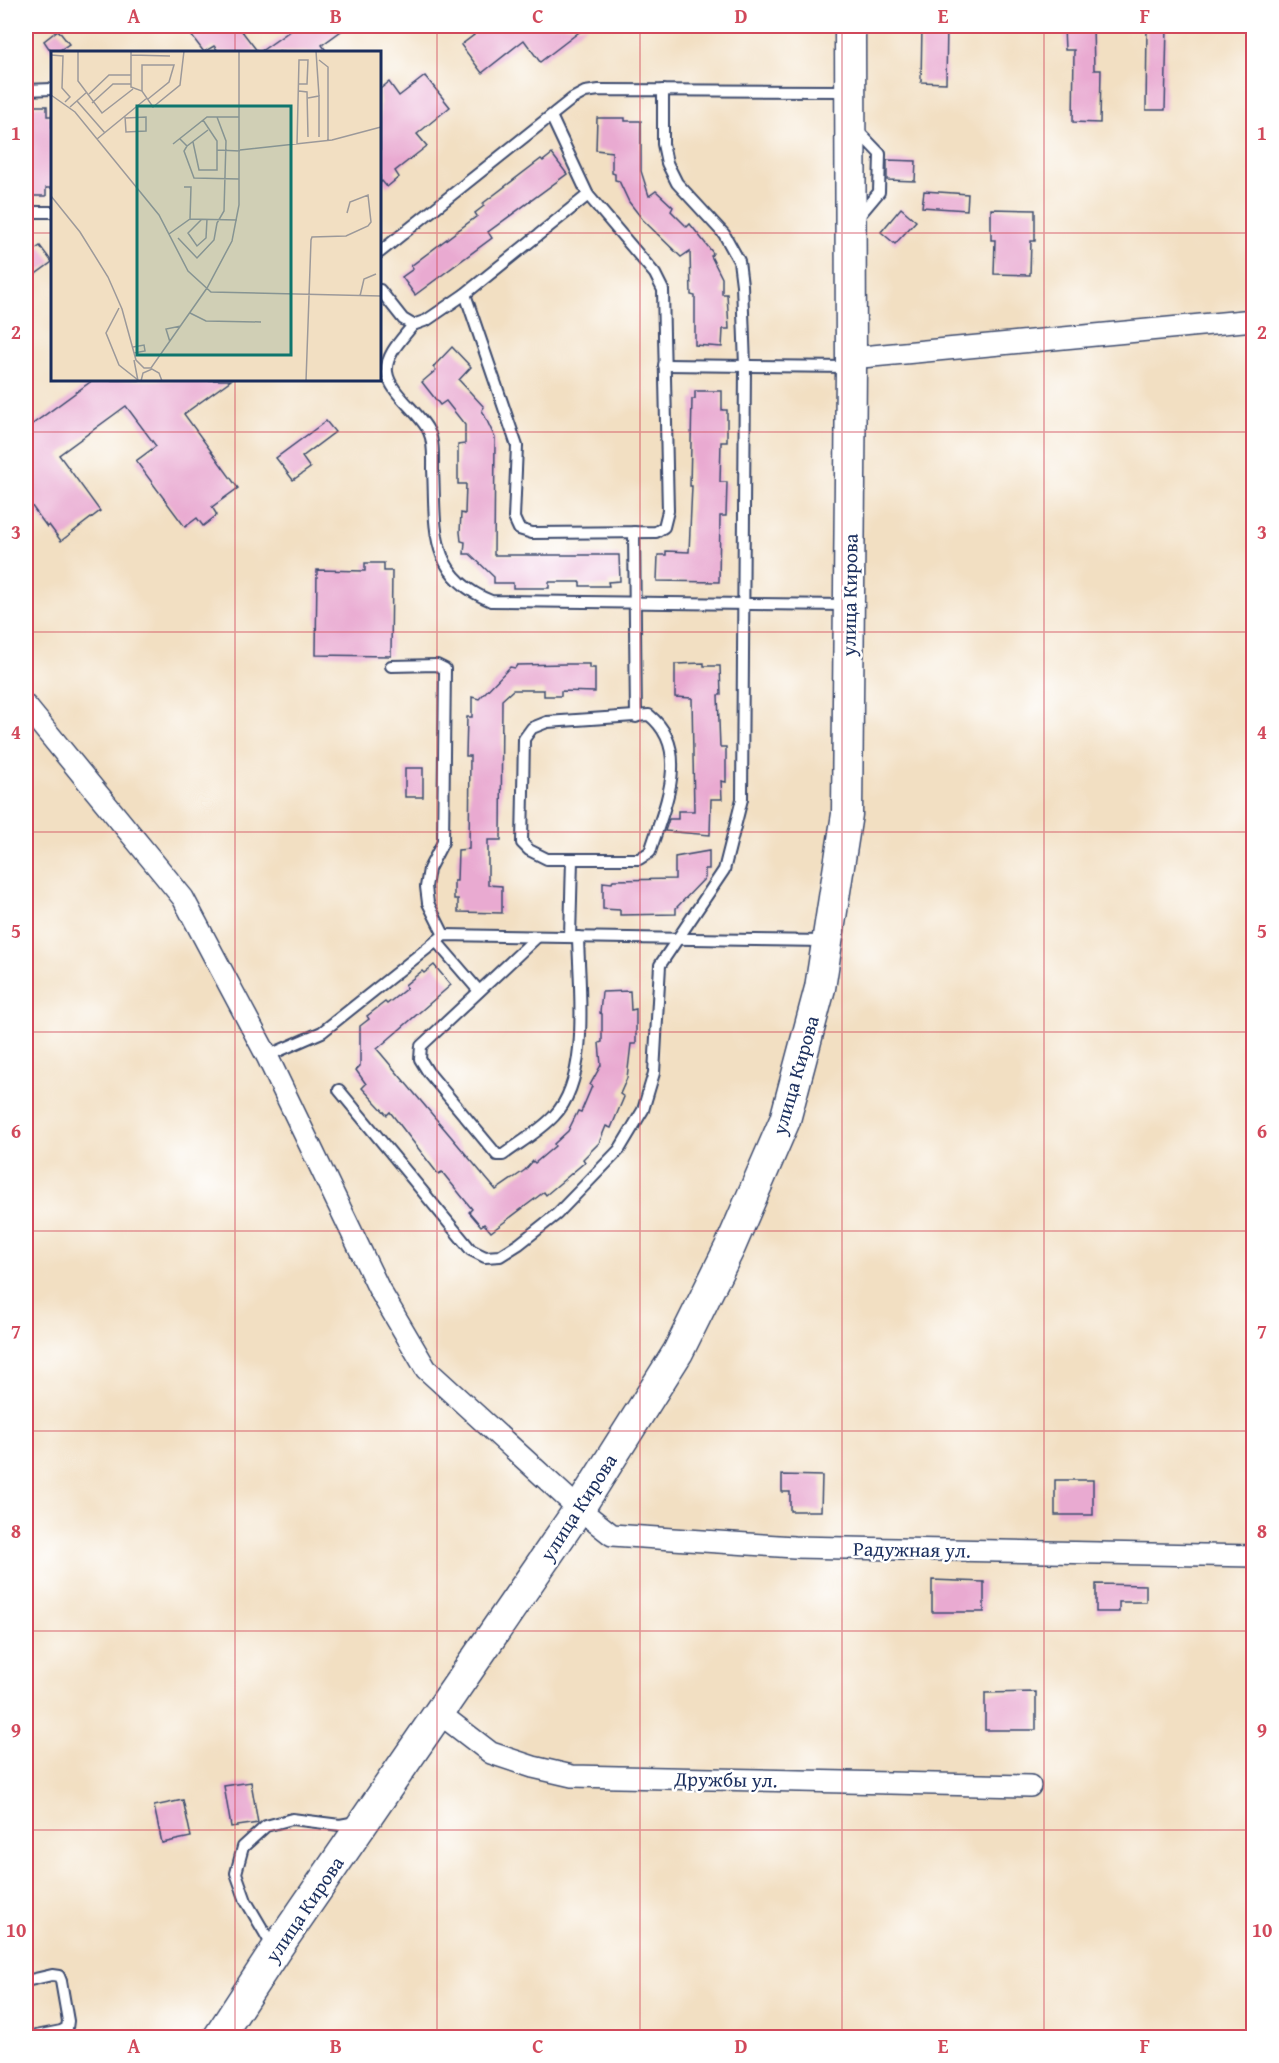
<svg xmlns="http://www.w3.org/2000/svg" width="1279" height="2063" font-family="'Gentium Book Plus',serif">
<rect width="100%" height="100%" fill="#fff"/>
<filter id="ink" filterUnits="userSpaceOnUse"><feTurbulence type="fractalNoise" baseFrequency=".0167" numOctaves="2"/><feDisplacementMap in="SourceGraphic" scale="12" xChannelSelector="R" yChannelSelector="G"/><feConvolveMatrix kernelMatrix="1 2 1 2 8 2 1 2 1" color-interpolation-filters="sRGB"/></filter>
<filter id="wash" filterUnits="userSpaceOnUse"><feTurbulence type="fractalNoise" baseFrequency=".008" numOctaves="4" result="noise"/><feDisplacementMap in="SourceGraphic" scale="24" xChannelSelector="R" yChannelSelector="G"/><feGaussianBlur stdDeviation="1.35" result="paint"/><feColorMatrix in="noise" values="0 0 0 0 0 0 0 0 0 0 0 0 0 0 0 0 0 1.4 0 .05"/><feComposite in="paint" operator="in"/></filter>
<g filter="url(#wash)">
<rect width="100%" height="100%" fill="#f2dfc2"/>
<g id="blocks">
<!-- building -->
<g fill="#e9aad1">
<polygon points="184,26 238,26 258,52 219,52 214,46 204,52"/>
<polygon points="297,26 348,26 322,45 327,52 260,52"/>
<polygon points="467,26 587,26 540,62 524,40 482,73 461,45 474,35"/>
<polygon points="922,26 947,26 946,83 921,82"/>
<polygon points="1093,26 1094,70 1101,70 1100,123 1073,122 1074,50 1065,50 1064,27"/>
<polygon points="1147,26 1167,26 1165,110 1146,110"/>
<polygon points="58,30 69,44 57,52 52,53 44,41"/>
<polygon points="425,76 450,107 417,134 427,146 395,171 399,177 387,187 382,181 380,183 380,89 389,82 399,96"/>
<polygon points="30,106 47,106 47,116 52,116 52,188 46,188 46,196 28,196 29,188 26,188 26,122 30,122"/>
<polygon points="597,118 625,118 625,121 641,121 641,171 649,196 656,191 673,207 671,211 687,227 690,224 713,253 711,256 722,278 722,294 727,294 729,329 723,329 722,347 695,345 695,296 691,295 690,251 681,257 643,220 629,202 619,181 615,180 615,174 612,173 612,152 596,150"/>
<polygon points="552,154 567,174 488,232 492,238 415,295 402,277 413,269 411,266 477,216 475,213 484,206 482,204 541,159 543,161"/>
<polygon points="887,160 916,161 915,181 887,180"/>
<polygon points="924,191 968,194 967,210 922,207"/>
<polygon points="901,208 916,221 895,244 881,232"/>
<polygon points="991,209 1035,210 1035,241 1031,241 1030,275 994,274 995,240 991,240"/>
<polygon points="40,246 52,262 26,281 26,256"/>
<polygon points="452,347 471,367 459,380 484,407 482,410 495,438 494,555 619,555 620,581 608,582 609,586 580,586 580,582 549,582 549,588 513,588 513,583 494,583 494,577 470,554 464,554 465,542 461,541 460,532 461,513 465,514 466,484 458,484 458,445 465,444 465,425 446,401 440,405 422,382 436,370 433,367"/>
<polygon points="93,380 231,380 184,414 238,488 212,507 217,515 203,526 197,518 185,527 136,461 156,446 126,406 59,455 100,511 61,541 49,525 47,527 26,498 26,429"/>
<polygon points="695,391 722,391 722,410 727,410 727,442 721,442 720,482 727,482 726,516 720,516 719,582 657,581 658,555 666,555 666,551 689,552 692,486 690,486 692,399 695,399"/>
<polygon points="326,421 335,432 302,457 310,468 293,480 276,458"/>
<polygon points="365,563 384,563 384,571 392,571 391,656 316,655 317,570 365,571"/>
<polygon points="704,663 704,666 720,666 721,695 718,695 720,747 726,747 726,782 721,781 722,799 711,799 710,835 665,831 669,819 678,819 678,811 694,811 692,698 675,697 675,664"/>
<polygon points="565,664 589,664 589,668 595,668 595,692 561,691 561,696 544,696 544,690 513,690 502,700 501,840 488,840 488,885 502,886 502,913 458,912 458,899 454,899 454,881 457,881 458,850 469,849 470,756 466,756 467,717 472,717 472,697 479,699 510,667 515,668 517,665"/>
<rect x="405" y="768" width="18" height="29"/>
<polygon points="709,851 709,869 705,869 705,878 676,908 676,914 620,915 620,910 603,909 603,882 612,883 613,880 675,879 675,857"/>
<polygon points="434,965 451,985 377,1049 496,1190 525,1170 533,1161 535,1163 555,1146 554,1144 568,1131 578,1111 581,1112 592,1086 590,1085 601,1065 599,1043 602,1042 602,1014 600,1013 602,992 630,991 631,1010 636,1009 636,1044 631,1044 627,1078 620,1094 624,1097 611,1128 606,1126 599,1143 583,1159 585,1162 546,1195 544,1192 491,1232 484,1224 481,1226 469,1212 472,1209 442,1172 438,1174 390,1112 387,1115 362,1088 366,1084 356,1070 360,1066 360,1026 369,1019 367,1016 385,1002 387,1004 407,988 405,985 422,971 424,973"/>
<polygon points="782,1475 822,1476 821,1511 790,1511 790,1492 782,1492"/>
<rect x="1055" y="1480" width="38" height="35"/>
<polygon points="932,1580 984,1582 984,1612 932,1612"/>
<polygon points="1096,1584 1146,1585 1146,1602 1119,1602 1119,1612 1096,1612"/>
<polygon points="1036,1692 1036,1730 985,1730 985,1693"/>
<polygon points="251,1782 258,1823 231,1827 224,1786"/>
<polygon points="183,1800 191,1837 162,1843 154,1806"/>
</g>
</g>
</g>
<g filter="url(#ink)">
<use href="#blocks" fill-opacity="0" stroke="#3b496d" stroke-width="1.5"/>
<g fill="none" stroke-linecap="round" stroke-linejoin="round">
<!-- service casing -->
<g stroke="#3b496d" stroke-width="14">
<g id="service">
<polyline points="26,90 52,89"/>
<polyline points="857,130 880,154 879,192 858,217"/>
<polyline points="26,212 52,212"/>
<polyline points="380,252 572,99 585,92 599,90 847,91"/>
<polyline points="380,290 403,319 413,325 427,320 465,294 588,195"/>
<polyline points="465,294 517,446 514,518 519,529 532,533 656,532 664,527 668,511 663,290 655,274 588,195 551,116"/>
<path d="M 413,325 C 403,338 385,355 387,372 C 390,394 421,413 429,432 C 434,442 433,458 433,469 C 436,526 427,575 491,601 L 848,605"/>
<polyline points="664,365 850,367"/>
<polyline points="634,532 636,717"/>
<polyline points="391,666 437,665 445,669 443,842 429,869 426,887 428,903 444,935"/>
<path d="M 649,715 C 693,750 663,809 650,852 L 639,859 L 547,859 L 529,850 L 522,843 L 524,739 L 532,728 L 547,722 Z"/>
<path d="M 537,937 L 421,1046 L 420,1059 L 428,1072 L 497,1155 L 503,1155 C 519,1143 540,1131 554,1116 C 591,1078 579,987 578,937"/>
<polyline points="570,937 572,859"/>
<polyline points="436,941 479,991"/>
<polyline points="267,1056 322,1032 444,935 825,941"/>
<polyline points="339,1090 471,1250 485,1257 500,1256 519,1244 557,1214 619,1150 643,1110 654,1073 660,965 724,870 742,799 745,366 742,285 739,261 724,234 677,183 667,163 663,144 663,90"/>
<polyline points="273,1947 246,1901 236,1873 243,1847 266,1826 292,1819 340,1825 356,1822"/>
<polyline points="26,1981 52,1975 59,1976 61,1981 68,2021 67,2028 61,2031 26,2038"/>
</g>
</g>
<!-- minor casing -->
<g stroke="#3b496d" stroke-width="24">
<g id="minor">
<polyline points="851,358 1254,320"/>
<polyline points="26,706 183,898 267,1056 379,1289 426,1369 579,1509 612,1535 794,1547 1254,1556"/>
<polyline points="439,1713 491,1753 533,1767 572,1776 1030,1786"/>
</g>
</g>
<!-- secondary casing -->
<g stroke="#3b496d" stroke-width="33">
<polyline id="secondary" points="218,2038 275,1951 579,1509 678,1352 730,1247 785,1120 820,988 847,814 851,367 850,26"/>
</g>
<!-- service -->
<use href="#service" stroke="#fff" stroke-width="10"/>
<!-- minor -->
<use href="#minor" stroke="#fff" stroke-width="21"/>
<!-- secondary -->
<use href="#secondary" stroke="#fff" stroke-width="30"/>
</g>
</g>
<!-- grid -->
<path fill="none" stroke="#d1495b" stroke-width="1.5" stroke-opacity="0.55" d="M 235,26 L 235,52M 437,26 L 437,2038M 640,26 L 640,2038M 842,26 L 842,2038M 1044,26 L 1044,2038M 26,233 L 52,233M 380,233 L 1254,233M 235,380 L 235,2038M 26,432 L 1254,432M 26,632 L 1254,632M 26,832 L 1254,832M 26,1032 L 1254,1032M 26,1231 L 1254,1231M 26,1431 L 1254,1431M 26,1631 L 1254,1631M 26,1830 L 1254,1830"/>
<g text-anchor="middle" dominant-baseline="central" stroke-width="5" stroke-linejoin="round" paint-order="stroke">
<!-- street labels -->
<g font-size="20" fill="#1b2f5e" stroke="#fff">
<text transform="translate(849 595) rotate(-89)">улица Кирова</text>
<text transform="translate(795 1075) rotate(-74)">улица Кирова</text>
<text transform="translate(578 1507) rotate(-57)">улица Кирова</text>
<text transform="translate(912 1549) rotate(1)">Радужная ул.</text>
<text transform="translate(726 1779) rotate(1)">Дружбы ул.</text>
<text transform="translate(304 1909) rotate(-56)">улица Кирова</text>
</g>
</g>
<!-- overview -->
<g transform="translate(51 51)">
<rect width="330" height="330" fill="#f2dfc2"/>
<path fill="none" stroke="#9c999a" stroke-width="1.5" d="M 27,0 L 27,30 L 51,62 L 82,38M 80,0 L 80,36 L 91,40 L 102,56 L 129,34 L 133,0M 265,0 L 268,45M 0,4 L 12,5 L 11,37 L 19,46 L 14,51M 80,4 L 119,5M 268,9 L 277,16 L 277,89M 91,40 L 91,14 L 123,14 L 118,31 L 97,48M 248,40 L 256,41 L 257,86M 38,43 L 58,24 L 80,24M 0,44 L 24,61 L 108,164 L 137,220 L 160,241 L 330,245M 257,47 L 268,45 L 268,86M 26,50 L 54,82M 41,52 L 62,33 L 80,33M 19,56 L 36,41M 74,65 L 75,81 L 95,80 L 95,66 L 75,67M 46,88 L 96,47M 129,88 L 136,95 L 157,79M 142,91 L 148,119 L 166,119 L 166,90 L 152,69M 122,93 L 156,66 L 188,66M 246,93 L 248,9 L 257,9 L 256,33 L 248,33M 136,95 L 133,100 L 143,127 L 188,128M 166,99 L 189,100M 189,99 L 281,89 L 330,76M 133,136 L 140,136 L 139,168M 0,145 L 29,181 L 57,226 L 71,258 L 85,309 L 93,317 L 100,317 L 156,237 L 181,190 L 188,154 L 188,0M 151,168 L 137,182 L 146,195 L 155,187 L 156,168M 118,183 L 139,168 L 186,169M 127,187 L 146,207 L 163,189 L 166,172 L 173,160 L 175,90 L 166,66M 309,245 L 313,228 L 325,223M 68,257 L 55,282 L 68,314 L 87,329M 139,262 L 155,270 L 210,271M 119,291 L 115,278 L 130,275M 82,296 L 93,294 L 94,300 L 83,302M 83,309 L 87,330M 90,330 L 92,322 L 101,318 L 108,322 L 111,330M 255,330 L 260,189 L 261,186 L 295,185 L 317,175 L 320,171 L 317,144 L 299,151 L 296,162"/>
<path fill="#0f766e" fill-opacity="0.15" stroke="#0f766e" stroke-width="3" d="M 86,55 L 240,55 L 240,304 L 86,304 Z"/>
<rect width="330" height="330" fill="none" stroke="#1b2f5e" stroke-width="3"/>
</g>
<!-- margin -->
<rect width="1279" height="2063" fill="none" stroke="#fff" stroke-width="66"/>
<rect x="33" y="33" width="1213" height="1997" fill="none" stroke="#d1495b" stroke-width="2"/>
<g font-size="20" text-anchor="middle" font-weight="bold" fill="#d1495b">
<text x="134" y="23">A</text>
<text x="336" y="23">B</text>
<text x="538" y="23">C</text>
<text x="741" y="23">D</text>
<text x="943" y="23">E</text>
<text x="1145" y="23">F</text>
<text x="16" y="140">1</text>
<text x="1262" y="140">1</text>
<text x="16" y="339">2</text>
<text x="1262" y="339">2</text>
<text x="16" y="539">3</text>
<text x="1262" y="539">3</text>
<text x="16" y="739">4</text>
<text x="1262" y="739">4</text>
<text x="16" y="938">5</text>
<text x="1262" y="938">5</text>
<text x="16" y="1138">6</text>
<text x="1262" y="1138">6</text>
<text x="16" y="1338">7</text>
<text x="1262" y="1338">7</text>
<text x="16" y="1538">8</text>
<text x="1262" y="1538">8</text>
<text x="16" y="1737">9</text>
<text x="1262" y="1737">9</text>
<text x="16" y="1937">10</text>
<text x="1262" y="1937">10</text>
<text x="134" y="2053">A</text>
<text x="336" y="2053">B</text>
<text x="538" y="2053">C</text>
<text x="741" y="2053">D</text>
<text x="943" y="2053">E</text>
<text x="1145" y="2053">F</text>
</g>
</svg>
